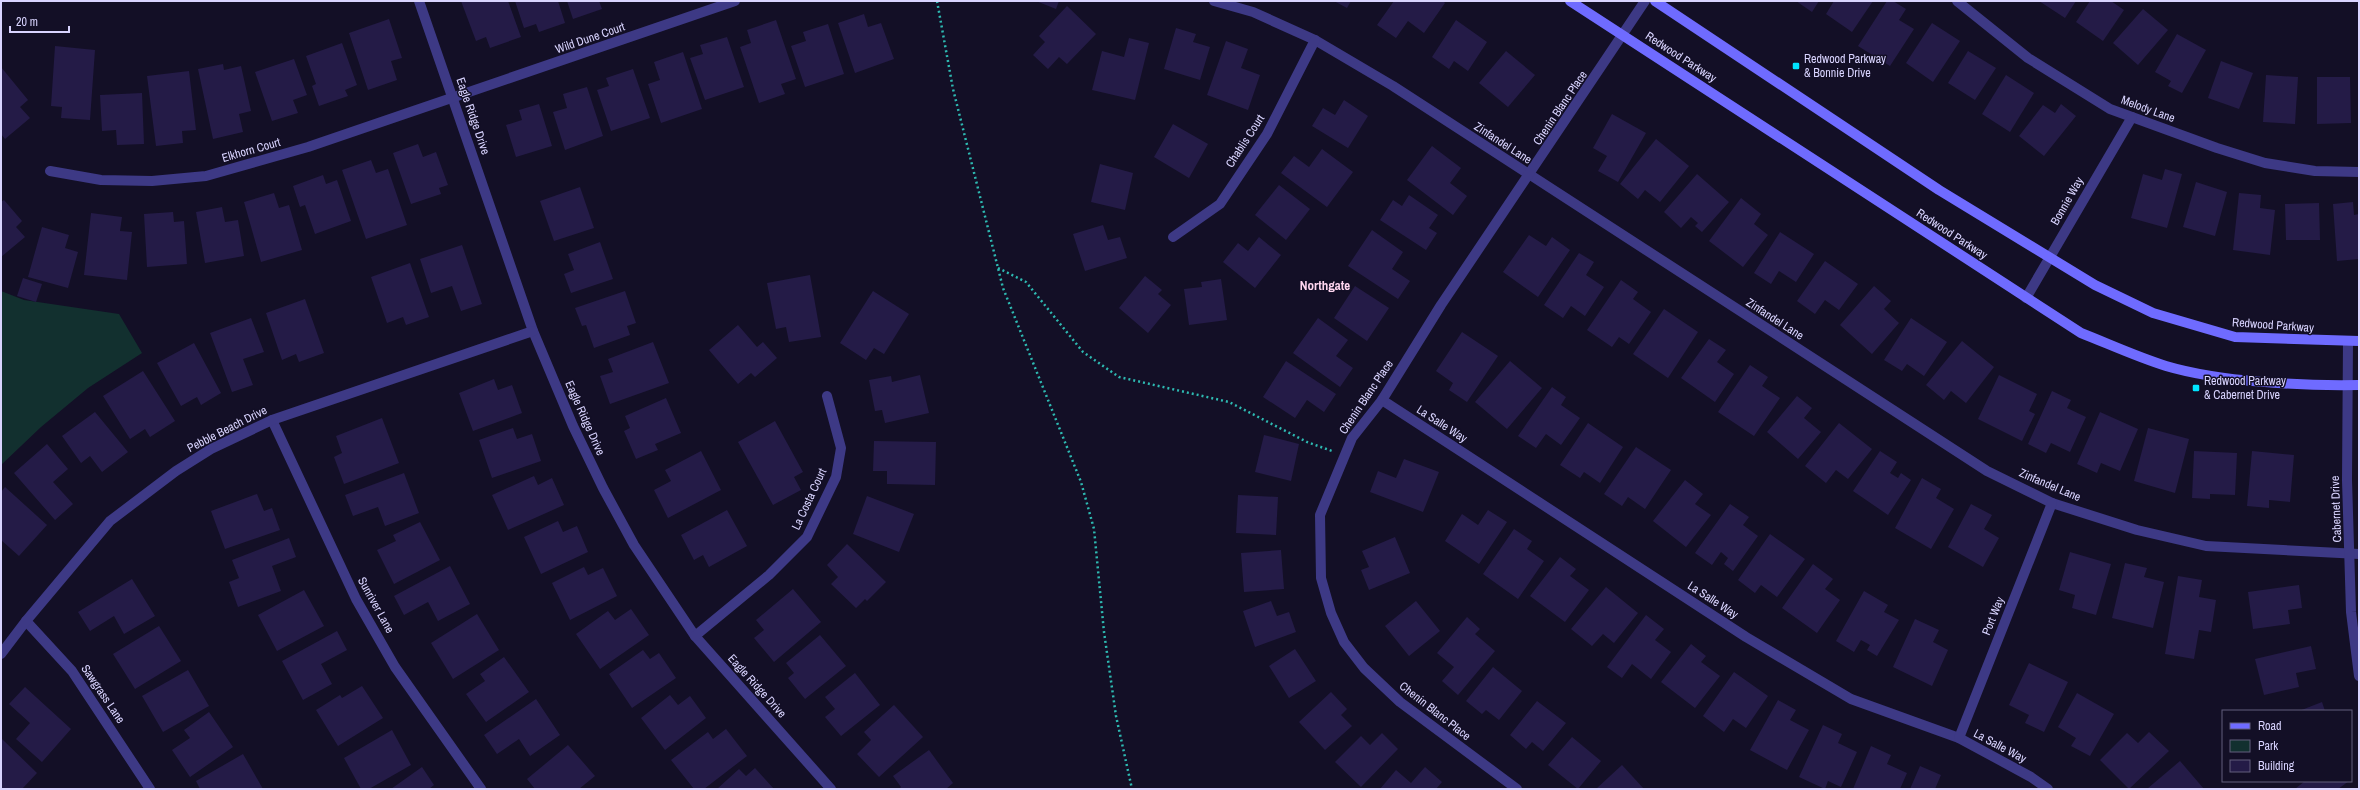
<svg xmlns="http://www.w3.org/2000/svg" width="2360" height="790" font-family="'Archivo Narrow',sans-serif">
<rect width="100%" height="100%" fill="#130f26"/>
<!-- green -->
<polygon fill="#12302f" points="1,291 24,300 119,314 142,353 88,388 41,427 1,465"/>
<!-- building -->
<g fill="#241b47">
<polygon points="461,1 508,1 521,37 490,48 486,37 476,41"/>
<polygon points="515,1 558,1 565,23 539,32 536,24 524,28"/>
<polygon points="567,1 599,1 602,9 573,19"/>
<polygon points="1036,1 1059,1 1056,9"/>
<polygon points="1334,1 1351,1 1347,8"/>
<polygon points="1394,1 1443,1 1445,3 1424,33 1408,21 1396,38 1377,25"/>
<polygon points="1796,1 1819,1 1812,12"/>
<polygon points="1834,1 1873,1 1852,32 1826,14"/>
<polygon points="1887,1 1893,1 1906,9 1899,20 1914,29 1890,66 1858,46"/>
<polygon points="2039,1 2076,1 2065,18"/>
<polygon points="2090,1 2111,1 2124,10 2103,41 2076,22"/>
<polygon points="1067,6 1096,34 1067,64 1059,57 1048,69 1033,55 1045,42 1039,36"/>
<polygon points="2143,9 2168,30 2138,65 2113,43"/>
<polygon points="864,14 868,27 881,23 894,59 855,73 838,23"/>
<polygon points="389,19 402,58 391,61 397,80 368,90 349,33"/>
<polygon points="776,20 796,79 781,84 785,94 759,103 740,47 751,43 747,30"/>
<polygon points="1456,20 1487,42 1468,71 1454,61 1449,69 1432,57"/>
<polygon points="1932,23 1960,41 1933,82 1906,63"/>
<polygon points="828,24 844,74 805,87 791,46 806,41 803,32"/>
<polygon points="1176,28 1196,34 1193,42 1210,47 1200,80 1164,69"/>
<polygon points="2177,34 2206,50 2182,93 2168,86 2171,81 2155,72"/>
<polygon points="727,37 744,87 705,100 690,58 703,54 700,45"/>
<polygon points="1129,38 1149,43 1135,100 1092,90 1102,51 1124,57"/>
<polygon points="1226,41 1248,49 1241,68 1260,75 1248,110 1207,95"/>
<polygon points="342,43 357,85 345,90 348,96 319,106 312,86 316,84 306,56"/>
<polygon points="55,46 95,50 90,120 61,118 62,107 51,106"/>
<polygon points="1506,51 1535,75 1508,107 1479,83"/>
<polygon points="1968,51 1996,68 1975,100 1948,83"/>
<polygon points="683,52 702,109 661,123 648,84 660,80 654,62"/>
<polygon points="294,59 307,95 293,100 298,113 272,121 255,72"/>
<polygon points="2221,61 2253,73 2239,109 2208,98"/>
<polygon points="223,64 224,70 241,66 251,111 239,114 243,132 213,139 198,69"/>
<polygon points="1,67 28,100 20,107 30,118 5,139 1,134"/>
<polygon points="633,69 650,118 611,131 597,90 609,86 606,78"/>
<polygon points="189,71 196,130 182,131 183,143 156,146 147,76"/>
<polygon points="2006,75 2034,93 2010,132 1982,114"/>
<polygon points="2266,75 2298,77 2295,124 2263,122"/>
<polygon points="2317,77 2350,77 2351,123 2317,124"/>
<polygon points="587,87 603,136 565,150 553,112 567,108 563,94"/>
<polygon points="142,93 144,144 117,145 116,130 102,131 100,95"/>
<polygon points="1344,100 1368,116 1348,148 1312,126 1323,108 1335,115"/>
<polygon points="539,104 552,146 516,157 506,125 522,120 519,110"/>
<polygon points="2061,104 2076,116 2044,156 2019,136 2043,105 2055,113"/>
<polygon points="1612,114 1646,133 1618,182 1598,171 1607,156 1593,148"/>
<polygon points="1173,124 1208,144 1189,178 1154,157"/>
<polygon points="1656,139 1689,166 1660,202 1645,190 1638,199 1620,184"/>
<polygon points="418,144 423,157 436,152 448,185 439,188 441,194 411,204 393,153"/>
<polygon points="1432,146 1461,168 1450,183 1467,196 1453,215 1407,180"/>
<polygon points="1322,149 1353,172 1327,207 1281,173 1294,156 1309,167"/>
<polygon points="371,160 376,173 388,169 407,225 366,239 342,170"/>
<polygon points="1100,164 1133,173 1125,210 1091,202"/>
<polygon points="2165,169 2182,174 2167,228 2131,218 2143,174 2162,180"/>
<polygon points="1697,174 1729,202 1702,232 1695,226 1698,223 1691,217 1681,228 1664,212"/>
<polygon points="323,175 326,184 337,180 351,221 315,234 305,205 300,207 293,186"/>
<polygon points="2196,182 2227,192 2215,236 2183,227"/>
<polygon points="1279,185 1310,209 1286,240 1255,215"/>
<polygon points="580,187 594,228 554,241 540,201"/>
<polygon points="274,193 279,208 289,205 302,250 261,262 244,202"/>
<polygon points="2239,193 2261,195 2260,208 2275,210 2270,255 2233,250"/>
<polygon points="1409,195 1438,215 1429,228 1437,233 1426,250 1380,220 1393,200 1402,206"/>
<polygon points="1741,198 1761,214 1754,224 1768,235 1743,267 1709,241"/>
<polygon points="4,200 22,221 16,227 25,237 1,257 1,202"/>
<polygon points="2353,202 2354,215 2359,214 2359,259 2337,261 2333,204"/>
<polygon points="2319,203 2320,240 2286,240 2285,204"/>
<polygon points="222,207 225,222 238,220 244,256 205,263 196,212"/>
<polygon points="173,212 174,222 184,221 187,264 147,267 144,214"/>
<polygon points="91,213 122,217 120,231 132,232 127,280 84,275"/>
<polygon points="1103,225 1108,240 1120,237 1127,258 1085,271 1073,234"/>
<polygon points="42,227 69,235 65,248 78,252 68,288 28,277"/>
<polygon points="1372,230 1403,252 1392,269 1410,281 1398,299 1348,266"/>
<polygon points="1780,232 1814,254 1796,282 1779,271 1771,284 1754,273"/>
<polygon points="1529,235 1546,246 1552,237 1570,250 1538,297 1503,272"/>
<polygon points="1259,237 1281,255 1255,288 1223,262 1238,243 1248,251"/>
<polygon points="600,242 613,279 571,293 564,274 574,270 568,254"/>
<polygon points="462,245 482,304 461,311 452,286 431,293 420,259"/>
<polygon points="1579,253 1594,262 1586,275 1604,287 1585,316 1571,306 1563,318 1544,305"/>
<polygon points="1825,261 1858,284 1839,310 1825,300 1815,314 1797,301"/>
<polygon points="410,263 429,317 406,325 403,317 387,323 371,277"/>
<polygon points="810,275 821,337 789,342 786,327 776,329 767,283"/>
<polygon points="1145,276 1162,290 1158,294 1171,305 1148,333 1119,308"/>
<polygon points="23,278 42,284 36,302 17,296"/>
<polygon points="1221,279 1227,320 1189,325 1184,289 1202,287 1201,282"/>
<polygon points="1621,280 1638,292 1633,299 1651,312 1629,344 1619,337 1612,347 1587,330"/>
<polygon points="1355,286 1389,308 1367,341 1334,318"/>
<polygon points="1874,286 1891,301 1884,309 1899,323 1872,354 1840,325"/>
<polygon points="625,291 636,323 627,326 630,335 594,348 586,325 582,326 575,308"/>
<polygon points="873,291 909,314 884,354 874,348 866,360 840,343"/>
<polygon points="305,299 324,353 299,362 296,354 282,360 266,313"/>
<polygon points="1664,309 1698,332 1668,378 1633,354"/>
<polygon points="251,318 264,352 243,359 253,385 232,392 210,333"/>
<polygon points="1318,318 1348,340 1336,356 1353,368 1340,387 1293,353"/>
<polygon points="1911,318 1947,342 1924,376 1907,364 1902,371 1884,360"/>
<polygon points="738,325 757,347 763,342 777,358 755,377 751,373 738,384 709,350"/>
<polygon points="1462,332 1498,356 1467,402 1449,390 1453,383 1436,371"/>
<polygon points="1709,339 1726,350 1717,362 1734,374 1715,402 1681,378"/>
<polygon points="1962,341 1994,367 1966,403 1951,391 1944,400 1926,385"/>
<polygon points="653,342 669,383 610,404 600,376 613,372 608,359"/>
<polygon points="194,343 221,393 201,405 197,397 181,406 157,363"/>
<polygon points="1286,361 1336,394 1324,412 1307,400 1295,418 1263,397"/>
<polygon points="1510,361 1542,388 1507,429 1475,402"/>
<polygon points="1750,365 1768,377 1762,386 1780,398 1754,436 1718,412"/>
<polygon points="143,371 175,421 150,437 145,429 130,439 103,396"/>
<polygon points="920,375 929,413 885,423 882,410 875,411 869,380 891,376 892,382"/>
<polygon points="1999,375 2037,394 2029,411 2035,414 2022,441 1978,419"/>
<polygon points="494,379 498,390 512,385 522,413 473,431 459,393"/>
<polygon points="1552,387 1566,397 1561,405 1580,418 1561,445 1546,434 1536,448 1518,436"/>
<polygon points="2052,391 2071,400 2067,408 2086,417 2070,452 2051,443 2046,453 2028,444"/>
<polygon points="1797,396 1812,408 1804,418 1821,432 1798,459 1767,432"/>
<polygon points="666,398 681,433 655,444 658,450 636,459 624,431 630,428 625,416"/>
<polygon points="95,412 128,452 102,472 90,456 81,463 62,436"/>
<polygon points="2100,412 2138,429 2120,471 2101,463 2097,473 2077,464"/>
<polygon points="382,418 399,463 344,484 334,457 342,453 336,436"/>
<polygon points="775,421 803,472 794,477 801,490 773,505 738,442"/>
<polygon points="1588,423 1623,447 1600,483 1584,472 1580,478 1560,465"/>
<polygon points="1839,423 1872,449 1848,479 1836,470 1826,483 1805,466"/>
<polygon points="513,428 517,439 532,434 541,461 492,478 479,440"/>
<polygon points="2148,428 2189,439 2175,493 2134,481"/>
<polygon points="1264,435 1299,444 1291,481 1255,472"/>
<polygon points="874,441 936,442 935,485 887,484 887,471 873,471"/>
<polygon points="47,444 68,469 53,482 73,504 55,520 14,473"/>
<polygon points="1636,447 1671,470 1645,509 1628,497 1622,506 1604,494"/>
<polygon points="701,451 721,490 668,518 654,490 671,481 665,470"/>
<polygon points="1880,451 1897,462 1890,473 1898,478 1901,473 1911,480 1888,515 1853,491"/>
<polygon points="2194,451 2237,453 2235,495 2210,494 2210,499 2192,498"/>
<polygon points="2252,451 2294,455 2290,502 2269,500 2269,508 2247,506"/>
<polygon points="1404,459 1439,472 1423,512 1370,492 1378,471 1396,478"/>
<polygon points="404,473 419,513 385,526 378,507 353,516 345,495"/>
<polygon points="534,476 538,485 552,478 564,505 508,530 492,495"/>
<polygon points="1922,478 1941,489 1936,498 1954,509 1931,549 1895,528"/>
<polygon points="1685,480 1703,494 1695,504 1711,515 1686,547 1653,521"/>
<polygon points="5,487 47,525 19,556 1,540 1,492"/>
<polygon points="257,494 264,511 272,508 280,530 225,549 211,511"/>
<polygon points="1238,495 1278,497 1276,535 1236,533"/>
<polygon points="867,496 914,514 899,552 853,534"/>
<polygon points="1730,504 1749,517 1743,525 1758,536 1733,571 1724,564 1728,558 1721,552 1712,565 1695,553"/>
<polygon points="1971,504 1992,515 1984,529 1999,538 1983,567 1948,547"/>
<polygon points="727,510 747,546 709,567 703,555 694,560 681,535"/>
<polygon points="1488,510 1507,522 1479,564 1445,541 1462,514 1478,525"/>
<polygon points="558,521 563,532 577,526 588,552 541,574 524,537"/>
<polygon points="420,522 440,560 394,584 377,550 396,541 393,535"/>
<polygon points="1514,529 1532,541 1527,549 1544,561 1518,599 1483,574"/>
<polygon points="1770,534 1805,559 1777,597 1761,585 1755,593 1738,580"/>
<polygon points="1395,537 1410,573 1369,590 1361,570 1369,567 1362,551"/>
<polygon points="289,538 296,557 272,566 281,591 238,607 229,582 239,578 232,560"/>
<polygon points="847,544 886,582 867,601 865,599 856,608 831,584 838,577 827,565"/>
<polygon points="1281,550 1284,589 1244,592 1241,553"/>
<polygon points="2070,552 2111,564 2096,615 2072,608 2075,595 2059,590"/>
<polygon points="1560,557 1576,569 1570,576 1589,590 1565,622 1530,596"/>
<polygon points="2125,563 2147,568 2144,577 2164,582 2153,628 2112,618"/>
<polygon points="1813,564 1833,579 1825,589 1840,600 1817,633 1782,608"/>
<polygon points="450,566 470,604 438,621 428,602 404,615 394,596"/>
<polygon points="584,567 588,575 603,568 617,596 570,620 552,583"/>
<polygon points="2178,576 2202,580 2199,597 2216,600 2211,632 2199,630 2194,659 2165,654"/>
<polygon points="132,579 155,616 124,634 114,616 90,631 78,612"/>
<polygon points="2299,585 2302,608 2288,610 2290,624 2253,629 2248,592"/>
<polygon points="1606,587 1638,613 1614,643 1603,634 1592,646 1571,629"/>
<polygon points="793,589 821,622 774,662 754,638 764,630 756,620"/>
<polygon points="304,590 324,626 277,651 258,615"/>
<polygon points="1864,591 1888,605 1884,612 1899,620 1877,656 1867,650 1870,645 1861,640 1854,652 1836,641"/>
<polygon points="1271,601 1277,616 1289,612 1296,632 1255,647 1243,611"/>
<polygon points="1416,601 1440,631 1409,656 1385,626"/>
<polygon points="631,609 649,635 600,669 576,634 608,611 615,620"/>
<polygon points="477,614 499,650 453,679 431,643"/>
<polygon points="1646,615 1664,629 1655,640 1671,652 1651,679 1632,664 1622,678 1607,667"/>
<polygon points="1467,617 1480,629 1475,634 1495,651 1458,695 1442,681 1454,667 1437,653"/>
<polygon points="1915,619 1939,630 1933,642 1948,650 1932,686 1893,667"/>
<polygon points="159,626 181,661 135,689 113,654"/>
<polygon points="337,631 347,650 321,664 332,684 303,700 282,661"/>
<polygon points="820,635 846,666 805,699 788,678 794,673 786,663"/>
<polygon points="1691,644 1706,656 1701,662 1720,676 1695,708 1661,682"/>
<polygon points="2311,646 2316,669 2296,673 2299,687 2264,695 2255,659"/>
<polygon points="1295,649 1316,681 1289,698 1269,666"/>
<polygon points="643,650 650,659 659,653 676,678 632,708 609,674"/>
<polygon points="504,657 529,692 486,722 466,694 485,681 480,674"/>
<polygon points="2029,663 2068,682 2044,732 2025,723 2029,715 2009,705"/>
<polygon points="1493,667 1522,691 1499,720 1486,710 1482,714 1466,701"/>
<polygon points="188,670 209,706 163,732 142,696"/>
<polygon points="1734,672 1768,696 1746,728 1733,719 1724,732 1703,716"/>
<polygon points="855,673 880,705 841,736 825,717 835,709 825,697"/>
<polygon points="362,686 383,718 338,746 316,710 340,695 342,698"/>
<polygon points="25,687 71,729 42,762 16,739 30,723 9,704"/>
<polygon points="1331,692 1347,709 1341,715 1352,726 1325,750 1299,722"/>
<polygon points="2077,693 2114,714 2090,756 2071,746 2076,738 2058,727"/>
<polygon points="670,695 678,705 690,696 706,718 665,750 641,718"/>
<polygon points="536,699 560,735 530,756 519,739 497,754 484,735"/>
<polygon points="1778,700 1796,710 1790,720 1809,730 1787,770 1750,750"/>
<polygon points="1537,701 1566,723 1543,751 1532,742 1526,749 1510,735"/>
<polygon points="2322,702 2325,711 2299,711"/>
<polygon points="894,705 923,737 879,777 857,754 871,740 864,732"/>
<polygon points="209,712 233,747 190,777 172,750 190,738 184,730"/>
<polygon points="1823,725 1842,734 1838,743 1857,752 1841,787 1828,781 1825,789 1799,777"/>
<polygon points="726,729 747,756 704,789 694,789 671,760 708,732 713,739"/>
<polygon points="392,730 411,765 369,789 361,789 344,758"/>
<polygon points="2149,732 2169,751 2129,789 2100,760 2127,733 2138,743"/>
<polygon points="1382,733 1398,749 1361,787 1335,762 1361,736 1370,745"/>
<polygon points="1572,737 1601,761 1578,789 1548,765"/>
<polygon points="1,738 37,773 22,789 1,789"/>
<polygon points="568,745 595,776 579,789 535,789 527,779"/>
<polygon points="1871,746 1891,755 1887,764 1907,773 1900,789 1853,789"/>
<polygon points="929,750 953,783 946,789 899,789 901,787 893,776"/>
<polygon points="243,754 263,789 200,789 196,781"/>
<polygon points="2180,761 2204,789 2147,789"/>
<polygon points="1622,765 1644,789 1596,789"/>
<polygon points="1920,766 1941,775 1935,789 1910,789"/>
<polygon points="422,767 434,785 429,789 391,789"/>
<polygon points="1425,767 1442,782 1436,789 1380,789 1396,770 1411,783"/>
<polygon points="755,768 774,789 717,789 739,769 746,776"/>
<polygon points="2305,781 2349,781 2338,789 2295,789"/>
</g>
<g fill="none" stroke-linecap="round" stroke-linejoin="round">
<!-- path -->
<g stroke="#2eb9b1" stroke-width="2.5" stroke-dasharray="2 3" stroke-linecap="butt">
<polyline points="937,1 953,89 1003,288 1081,482 1094,529 1104,632 1116,716 1132,789"/>
<polyline points="998,268 1026,282 1083,352 1119,377 1229,402 1307,442 1332,451"/>
</g>
<!-- street -->
<g stroke="#3d3985" stroke-width="10">
<polyline points="419,1 533,331 573,426 603,488 634,545 695,636 831,789"/>
<polyline points="1214,1 1253,12 1315,40 1393,86 1987,471 2052,503 2137,530 2206,546 2359,554"/>
<polyline points="1957,1 2028,58 2110,109 2217,148 2265,163 2315,171 2359,172"/>
<polyline points="50,171 101,180 152,181 206,176 308,147 735,1"/>
<polyline points="1173,237 1220,204 1267,134 1315,40"/>
<polyline points="2026,298 2132,117"/>
<polyline points="2348,341 2347,480 2351,612 2359,676"/>
<polyline points="1382,400 1746,637 1851,699 1959,738 2031,777 2048,789"/>
<polyline points="272,420 356,599 395,667 481,789"/>
<polyline points="26,621 72,671 150,789"/>
<polyline points="695,636 769,575 807,537 836,477 841,448 827,396"/>
<polyline points="1,654 26,621 110,521 176,471 211,449 272,420 533,331"/>
<polyline points="1959,738 2052,503"/>
<polyline points="1517,789 1400,702 1364,668 1344,642 1331,613 1321,578 1320,515 1352,438 1382,400 1441,305 1645,1"/>
</g>
<!-- secondary -->
<g stroke="#6f6bff" stroke-width="10">
<path d="M 1570,1 L 2081,333 C 2109,344 2137,357 2166,366 C 2220,382 2302,386 2359,385"/>
<polyline points="1655,1 1939,190 2095,285 2153,313 2235,337 2359,341"/>
</g>
</g>
<!-- markers -->
<g fill="#00e4ff" stroke="#130f26" stroke-width="1.5">
<rect x="1792" y="62" width="8" height="8" rx="2"/>
<rect x="2192" y="384" width="8" height="8" rx="2"/>
</g>
<g text-anchor="middle" dominant-baseline="central" stroke-width="3" stroke-linejoin="round" paint-order="stroke">
<!-- street labels -->
<g font-size="12" fill="#d9d4ff" stroke="#130f26">
<text transform="translate(590 38) rotate(-19)">Wild Dune Court</text>
<text transform="translate(1681 57) rotate(33)">Redwood Parkway</text>
<text transform="translate(1560 108) rotate(-56)">Chenin Blanc Place</text>
<text transform="translate(2148 109) rotate(20)">Melody Lane</text>
<text transform="translate(473 116) rotate(71)">Eagle Ridge Drive</text>
<text transform="translate(1245 141) rotate(-57)">Chablis Court</text>
<text transform="translate(1503 143) rotate(33)">Zinfandel Lane</text>
<text transform="translate(251 150) rotate(-16)">Elkhorn Court</text>
<text transform="translate(2067 201) rotate(-60)">Bonnie Way</text>
<text transform="translate(1952 234) rotate(33)">Redwood Parkway</text>
<text transform="translate(1775 319) rotate(33)">Zinfandel Lane</text>
<text transform="translate(2273 325) rotate(4)">Redwood Parkway</text>
<text transform="translate(1366 397) rotate(-56)">Chenin Blanc Place</text>
<text transform="translate(585 418) rotate(66)">Eagle Ridge Drive</text>
<text transform="translate(1442 424) rotate(33)">La Salle Way</text>
<text transform="translate(227 429) rotate(-27)">Pebble Beach Drive</text>
<text transform="translate(2050 485) rotate(23)">Zinfandel Lane</text>
<text transform="translate(809 499) rotate(-65)">La Costa Court</text>
<text transform="translate(2336 509) rotate(-92)">Cabernet Drive</text>
<text transform="translate(1713 600) rotate(33)">La Salle Way</text>
<text transform="translate(376 605) rotate(61)">Sunriver Lane</text>
<text transform="translate(1993 616) rotate(-68)">Port Way</text>
<text transform="translate(757 686) rotate(48)">Eagle Ridge Drive</text>
<text transform="translate(103 694) rotate(56)">Sawgrass Lane</text>
<text transform="translate(1435 711) rotate(38)">Chenin Blanc Place</text>
<text transform="translate(2000 746) rotate(28)">La Salle Way</text>
</g>
<!-- poi labels -->
<g font-size="12" fill="#d9d4ff" stroke="#130f26" text-anchor="start">
<text x="1804" y="59">Redwood Parkway<tspan x="1804" dy="14">&amp; Bonnie Drive</tspan></text>
<text x="2204" y="381">Redwood Parkway<tspan x="2204" dy="14">&amp; Cabernet Drive</tspan></text>
</g>
<!-- neighbourhood labels -->
<g font-size="13" font-weight="bold" fill="#ffd6f0" stroke="#130f26">
<text x="1325" y="285">Northgate</text>
</g>
</g>
<!-- border -->
<rect width="2360" height="790" fill="none" stroke="#d9d4ff" stroke-width="4"/>
<!-- legend -->
<rect x="2222" y="710" width="130" height="72" fill="#130f26" stroke="#625e7d"/>
<rect x="2230" y="723" width="20" height="6" fill="#6f6bff" stroke="#625e7d"/>
<text x="2258" y="730" font-size="12" fill="#d9d4ff">Road</text>
<rect x="2230" y="740" width="20" height="12" fill="#12302f" stroke="#625e7d"/>
<text x="2258" y="750" font-size="12" fill="#d9d4ff">Park</text>
<rect x="2230" y="760" width="20" height="12" fill="#241b47" stroke="#625e7d"/>
<text x="2258" y="770" font-size="12" fill="#d9d4ff">Building</text>
<!-- scale -->
<path d="M10 26v6h59v-6" fill="none" stroke="#d9d4ff" stroke-width="2"/>
<text x="16" y="26" font-size="12" fill="#d9d4ff" stroke="#130f26" stroke-width="3" paint-order="stroke">20 m</text>
</svg>
